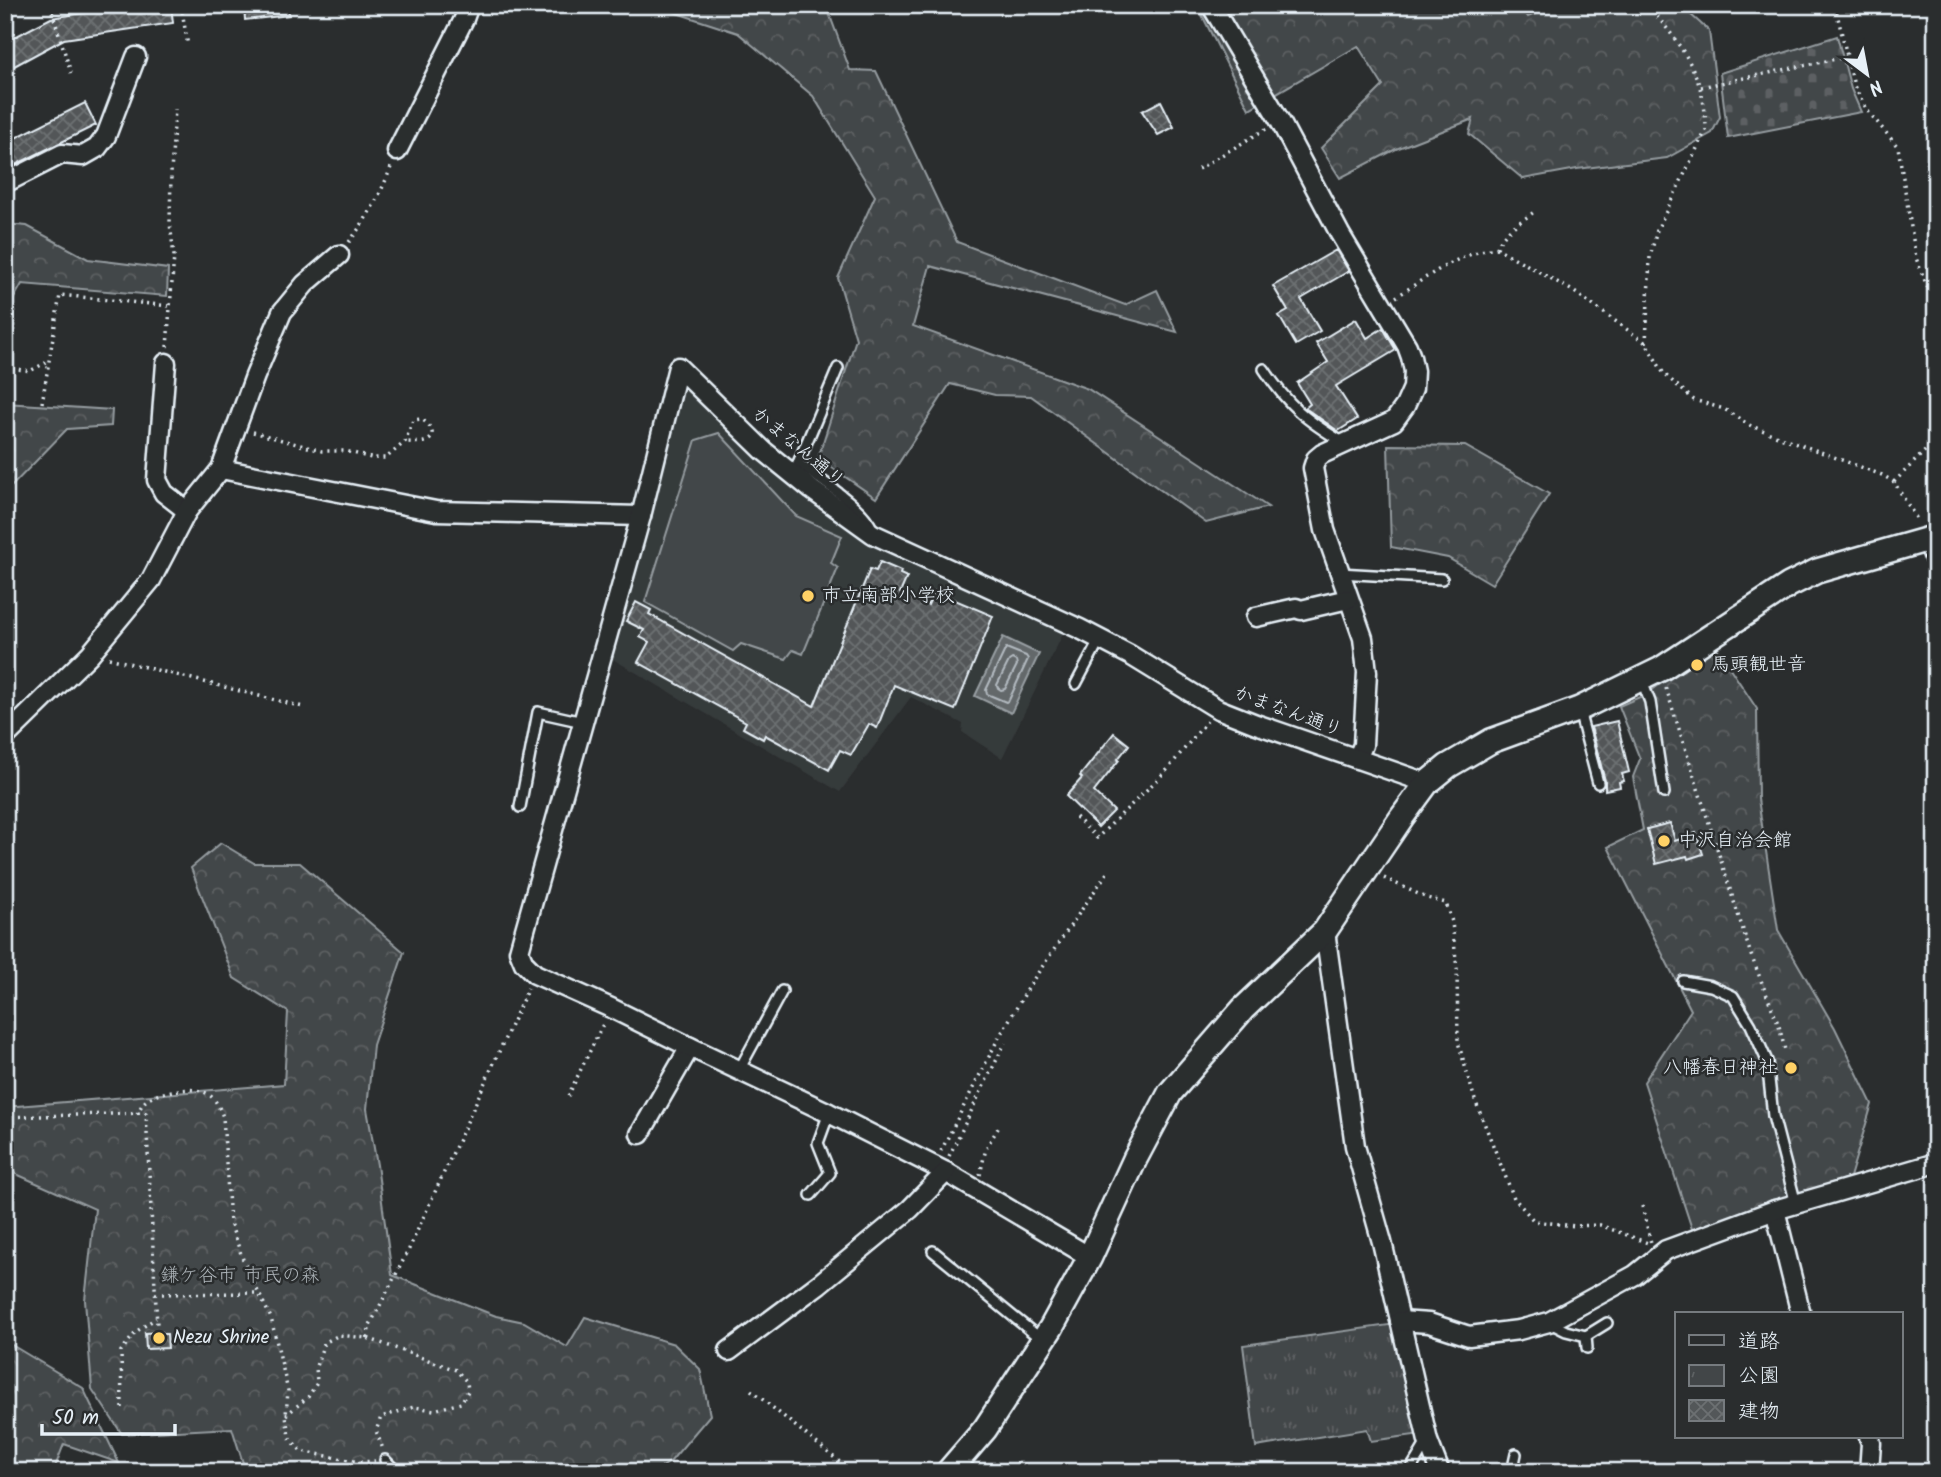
<svg xmlns="http://www.w3.org/2000/svg" width="1941" height="1477" font-family="Kalam,'Klee One',sans-serif">
<defs>
<pattern id="forest-crowns" width="20" height="18" patternUnits="userSpaceOnUse" patternTransform="scale(1.75)"><rect width="20" height="18" fill="#424648"/><path d="M2 6a3 3 0 1 1 6 0M12 15a3 3 0 1 1 6 0" fill="none" stroke="#5d6163"/></pattern>
<pattern id="cemetery-stones" width="16" height="16" patternUnits="userSpaceOnUse" patternTransform="scale(1.75)"><rect width="16" height="16" fill="#424648"/><path d="M2 7V4a2 2 0 0 1 4 0v3zM10 15v-3a2 2 0 0 1 4 0v3z" fill="#5d6163"/></pattern>
<pattern id="park-tufts" width="24" height="20" patternUnits="userSpaceOnUse" patternTransform="scale(1.75)"><rect width="24" height="20" fill="#424648"/><path d="M3 7l-1-3M5 7V3M7 7l1-3M15 17l-1-3M17 17v-4M19 17l1-3" fill="none" stroke="#5d6163"/></pattern>
<pattern id="building-cross-hatch" width="8" height="8" patternUnits="userSpaceOnUse" patternTransform="scale(1.75)"><rect width="8" height="8" fill="#535759"/><path d="M0 0l8 8M0 8l8-8" fill="none" stroke="#6c7072"/></pattern>
</defs>
<rect width="100%" height="100%" fill="#2a2d2e"/>
<filter id="ink" filterUnits="userSpaceOnUse"><feTurbulence type="fractalNoise" baseFrequency=".0143" numOctaves="2"/><feDisplacementMap in="SourceGraphic" scale="14" xChannelSelector="R" yChannelSelector="G"/><feConvolveMatrix kernelMatrix="1 2 1 2 8 2 1 2 1" color-interpolation-filters="sRGB"/></filter>
<g filter="url(#ink)">
<!-- built -->
<polygon fill="#363a3b" points="685,386 807,498 912,562 1065,630 1002,758 962,732 963,724 911,697 840,792 611,658"/>
<!-- forest -->
<g fill="url(#forest-crowns)" stroke="#959ca0" stroke-width="2">
<polygon points="670,5 826,5 850,70 876,71 957,242 1125,305 1157,290 1177,332 930,266 913,326 1088,389 1268,507 1206,523 1031,396 995,395 950,384 876,498 818,458 856,339 838,278 875,196 813,96 738,33 661,8"/>
<polygon points="1197,5 1520,5 1528,17 1556,5 1680,5 1709,31 1720,117 1712,133 1667,158 1577,169 1523,179 1469,134 1473,119 1396,149 1340,178 1321,148 1383,86 1358,46 1249,109"/>
<polygon points="5,224 27,226 88,259 168,269 167,296 22,284 5,314"/>
<polygon points="5,403 112,410 111,426 67,429 5,493"/>
<polygon points="1388,445 1465,446 1549,494 1492,584 1448,558 1391,547"/>
<polygon points="1714,644 1757,709 1758,799 1778,930 1835,1028 1872,1104 1850,1177 1693,1232 1644,1082 1691,1010 1608,847 1643,830 1633,777 1640,759 1619,706 1647,694"/>
<polygon points="221,843 254,863 300,863 404,952 373,1045 367,1109 377,1165 392,1275 496,1316 524,1322 567,1347 585,1317 674,1344 700,1369 710,1415 671,1461 655,1472 248,1472 243,1463 232,1428 122,1434 92,1389 85,1300 95,1209 5,1169 5,1107 284,1084 288,1012 234,978 191,868"/>
<polygon points="5,1341 83,1388 119,1463 64,1444 53,1472 5,1472"/>
</g>
<!-- cemetery -->
<polygon fill="url(#cemetery-stones)" stroke="#959ca0" stroke-width="2" points="1837,36 1851,89 1861,112 1728,138 1720,73"/>
<!-- park -->
<polygon fill="url(#park-tufts)" stroke="#959ca0" stroke-width="2" points="1396,1324 1422,1434 1371,1441 1367,1429 1256,1447 1243,1345"/>
<!-- pitch -->
<polygon fill="#424648" stroke="#959ca0" stroke-width="2" points="719,433 796,516 842,536 831,563 838,568 803,654 793,650 786,659 741,644 733,651 645,602 696,440"/>
<!-- water -->
<polygon fill="#63686b" stroke="#989fa3" stroke-width="2" points="1003,637 1039,654 1011,713 975,696"/>
<g fill="none" stroke-linecap="round" stroke-linejoin="round">
<!-- shore -->
<g stroke="#b3bac0" stroke-width="2">
<polygon points="1006,648 1026,656 1028,659 1009,700 1006,702 987,694 986,690"/>
<polygon points="1012,659 1016,661 1017,665 1005,689 1001,690 998,688 997,685 1009,661"/>
</g>
</g>
<!-- building -->
<g fill="url(#building-cross-hatch)" stroke="#e8f1f8" stroke-width="2">
<polygon points="135,5 171,5 173,23 64,39 5,71 5,42 51,18"/>
<polygon points="244,5 288,5 289,15 245,20"/>
<polygon points="1161,101 1174,127 1158,135 1142,111"/>
<polygon points="85,103 96,125 5,170 5,143"/>
<polygon points="1336,250 1349,271 1301,299 1320,331 1296,345 1279,316 1288,311 1273,286"/>
<polygon points="1356,319 1367,338 1383,328 1396,350 1336,386 1357,419 1338,431 1305,408 1310,404 1297,383 1328,362 1316,343"/>
<polygon points="880,562 901,571 900,574 907,577 900,593 928,605 934,591 993,616 955,710 894,685 877,728 869,724 851,755 840,750 829,770 765,735 763,739 743,728 746,722 638,662 649,642 640,637 644,630 626,621 636,602 651,610 649,614 814,706 870,569 876,571"/>
<polygon points="1617,721 1629,772 1622,774 1624,781 1619,782 1620,787 1605,790 1605,781 1591,727"/>
<polygon points="1114,733 1129,745 1118,759 1119,760 1094,792 1114,811 1098,827 1066,796 1082,778 1080,776"/>
<polygon points="1670,823 1675,841 1696,833 1703,854 1688,859 1687,856 1656,864 1647,829"/>
<polygon points="162,1332 162,1334 167,1334 168,1348 146,1349 145,1333"/>
</g>
<g fill="none" stroke-linecap="round" stroke-linejoin="round">
<!-- service casing -->
<g stroke="#e8f1f8" stroke-width="14">
<g id="service">
<path d="M 838,368 L 798,463 C 816,477 865,508 872,529"/>
<path d="M 1264,369 C 1289,407 1306,420 1344,443"/>
<polyline points="1339,573 1442,579"/>
<polyline points="1642,681 1650,702 1664,793"/>
<polyline points="1076,684 1100,639"/>
<polyline points="1579,711 1598,783"/>
<polyline points="520,807 538,712 583,722"/>
<polyline points="1683,981 1711,986 1733,996 1751,1025 1767,1061 1773,1116 1796,1204"/>
<polyline points="739,1070 782,991"/>
<polyline points="811,1195 830,1173 818,1143 829,1113"/>
<polyline points="933,1251 1042,1340"/>
<polyline points="1550,1323 1566,1331 1586,1336 1607,1323"/>
<polyline points="1586,1336 1587,1348"/>
<polyline points="385,1460 397,1472"/>
<polyline points="1409,1472 1427,1442"/>
<polyline points="1512,1472 1516,1454"/>
</g>
</g>
<!-- minor casing -->
<g stroke="#e8f1f8" stroke-width="23">
<g id="minor">
<polyline points="1211,5 1280,121 1340,234 1407,346 1411,357 1414,371 1413,388 1405,406 1394,421 1322,454 1316,459 1313,468 1325,530 1363,638 1367,672 1363,745 1357,759"/>
<polyline points="397,151 464,19 469,5"/>
<polyline points="5,183 62,154 83,156 97,148 106,136 136,57"/>
<polyline points="166,363 157,480 164,493 187,511"/>
<polyline points="221,469 436,511 641,516"/>
<polyline points="1927,539 1936,563"/>
<polyline points="1256,617 1296,608 1301,610 1348,599"/>
<polyline points="5,737 90,654 151,580 187,511 221,469 255,376 282,312 305,284 339,255"/>
<polyline points="1325,931 1355,1146 1382,1242 1428,1441 1440,1472"/>
<polyline points="640,1134 690,1047"/>
<polyline points="1775,1210 1801,1314"/>
<polyline points="1090,1257 946,1172 829,1113 690,1047 611,1008 535,974 524,963 519,951 641,516 678,367 764,451 812,490 873,534 1080,629 1130,655 1218,709 1256,724 1427,783"/>
<polyline points="1400,1321 1429,1323 1469,1336 1519,1330 1549,1322 1635,1275 1666,1250 1775,1210 1936,1163"/>
<polyline points="729,1351 819,1284 910,1209 946,1172"/>
<polyline points="1869,1472 1871,1443 1869,1437"/>
</g>
</g>
<!-- tertiary casing -->
<g stroke="#e8f1f8" stroke-width="28">
<polyline id="tertiary" points="948,1472 985,1429 1051,1328 1090,1257 1135,1159 1170,1093 1243,1009 1325,931 1402,817 1427,783 1448,766 1491,741 1579,709 1661,669 1789,585 1817,571 1936,537"/>
</g>
<!-- path -->
<g stroke="#e8f1f8" stroke-width="3.5" stroke-dasharray="2 5" stroke-linecap="butt">
<polyline points="50,5 71,73"/>
<polyline points="181,5 188,46"/>
<polyline points="1835,5 1854,86 1867,110 1898,147 1916,258 1936,309"/>
<polyline points="1701,87 1846,57"/>
<polyline points="1198,169 1266,129"/>
<path d="M 349,242 C 367,219 381,194 391,167"/>
<path d="M 1497,248 C 1502,231 1521,222 1534,212"/>
<path d="M 1396,297 C 1427,277 1460,252 1497,248 L 1573,291 L 1646,343 L 1664,374 L 1694,400 L 1724,409 L 1751,426 L 1882,475 L 1894,482 L 1918,521"/>
<path d="M 1646,343 L 1650,257 L 1657,230 L 1706,130 C 1706,97 1696,68 1676,41 C 1668,28 1657,18 1649,5"/>
<polyline points="167,347 174,256 170,223 171,173 175,109"/>
<polyline points="5,367 30,371 47,362"/>
<polyline points="42,403 60,295 170,306"/>
<path d="M 253,432 L 322,451 L 346,451 L 371,458 L 386,458 L 405,442 L 413,420 L 421,419 C 429,423 440,438 424,442 C 420,443 410,442 405,442"/>
<polyline points="1894,482 1936,440"/>
<polyline points="109,658 303,707"/>
<polyline points="1666,688 1751,955 1779,1026 1785,1050"/>
<polyline points="1076,817 1097,838 1167,770 1207,721"/>
<polyline points="1384,878 1427,898 1446,903 1452,922 1457,969 1458,1042 1475,1100 1514,1198 1534,1221 1575,1226 1600,1225 1648,1243"/>
<polyline points="568,1096 604,1022"/>
<path d="M 137,1114 C 140,1109 142,1103 147,1100 C 160,1091 194,1085 208,1094 C 216,1099 220,1109 223,1117 L 230,1223 L 245,1265 L 271,1318 L 288,1391 L 286,1415 L 289,1437 L 301,1451 L 359,1462 L 375,1461"/>
<polyline points="5,1117 146,1113 157,1325"/>
<polyline points="941,1151 998,1039 1033,980 1107,873"/>
<polyline points="949,1156 1005,1043"/>
<polyline points="980,1175 986,1148 1000,1125"/>
<polyline points="1642,1206 1651,1243"/>
<polyline points="155,1294 260,1293"/>
<polyline points="367,1338 370,1325 409,1249 528,988"/>
<polyline points="751,1390 852,1472"/>
<polyline points="122,1408 121,1351 137,1331 156,1318"/>
<polyline points="286,1415 308,1397 317,1383 316,1366 324,1343 339,1335 367,1338 456,1370 467,1382 468,1391 461,1403 434,1410 414,1407 381,1417 376,1431 383,1449"/>
</g>
<!-- service -->
<use href="#service" stroke="#2a2d2e" stroke-width="9"/>
<!-- minor -->
<use href="#minor" stroke="#2a2d2e" stroke-width="18"/>
<!-- tertiary -->
<use href="#tertiary" stroke="#2a2d2e" stroke-width="23"/>
</g>
</g>
<!-- markers -->
<g fill="#ffd166" stroke="#2a2d2e" stroke-width="2.5">
<circle cx="808" cy="596" r="7"/>
<circle cx="1697" cy="665" r="7"/>
<circle cx="1664" cy="841" r="7"/>
<circle cx="1791" cy="1068" r="7"/>
<circle cx="159" cy="1338" r="7"/>
</g>
<g text-anchor="middle" dominant-baseline="central" stroke-width="5" stroke-linejoin="round" paint-order="stroke">
<!-- street labels -->
<g font-size="19" fill="#e8f1f8" stroke="#2a2d2e">
<text transform="translate(798 448) rotate(40)">かまなん通り</text>
<text transform="translate(1288 712) rotate(20)">かまなん通り</text>
</g>
<!-- poi labels -->
<g font-size="19" fill="#e8f1f8" stroke="#2a2d2e" text-anchor="start">
<text x="822" y="596">市立南部小学校</text>
<text x="1711" y="665">馬頭観世音</text>
<text x="1678" y="841">中沢自治会館</text>
<text x="1777" y="1068" text-anchor="end">八幡春日神社</text>
<text x="173" y="1338">Nezu Shrine</text>
</g>
<!-- park labels -->
<g font-size="19" fill="#aeb5ba" stroke="#2a2d2e">
<text x="240" y="1276">鎌ケ谷市 市民の森</text>
</g>
</g>
<!-- margin -->
<rect width="1941" height="1477" fill="none" stroke="#2a2d2e" stroke-width="28"/>
<rect x="14" y="14" width="1913" height="1449" fill="none" stroke="#e8f1f8" stroke-width="2.5" filter="url(#ink)"/>
<!-- legend -->
<rect x="1675" y="1312" width="228" height="126" fill="#2a2d2e" stroke="#767b7f" stroke-width="2"/>
<rect x="1689" y="1335" width="35" height="10" fill="#2a2d2e" stroke="#767b7f" stroke-width="2"/>
<text x="1738" y="1348" font-size="21" fill="#e8f1f8">道路</text>
<rect x="1689" y="1365" width="35" height="21" fill="url(#park-tufts)" stroke="#767b7f" stroke-width="2"/>
<text x="1738" y="1382" font-size="21" fill="#e8f1f8">公園</text>
<rect x="1689" y="1400" width="35" height="21" fill="url(#building-cross-hatch)" stroke="#767b7f" stroke-width="2"/>
<text x="1738" y="1418" font-size="21" fill="#e8f1f8">建物</text>
<!-- north arrow -->
<g transform="translate(1867 74) rotate(148)" stroke="#2a2d2e" stroke-width="5" paint-order="stroke">
<path d="M0-5L12 26L0 18L-12 26Z" fill="#e8f1f8"/>
<text y="-10" font-size="19" font-weight="bold" text-anchor="middle" fill="#e8f1f8">N</text>
</g>
<!-- scale -->
<path d="M42 1424v10h133v-10" fill="none" stroke="#e8f1f8" stroke-width="3.5"/>
<text x="52" y="1424" font-size="21" fill="#e8f1f8" stroke="#2a2d2e" stroke-width="5" paint-order="stroke">50 m</text>
</svg>
